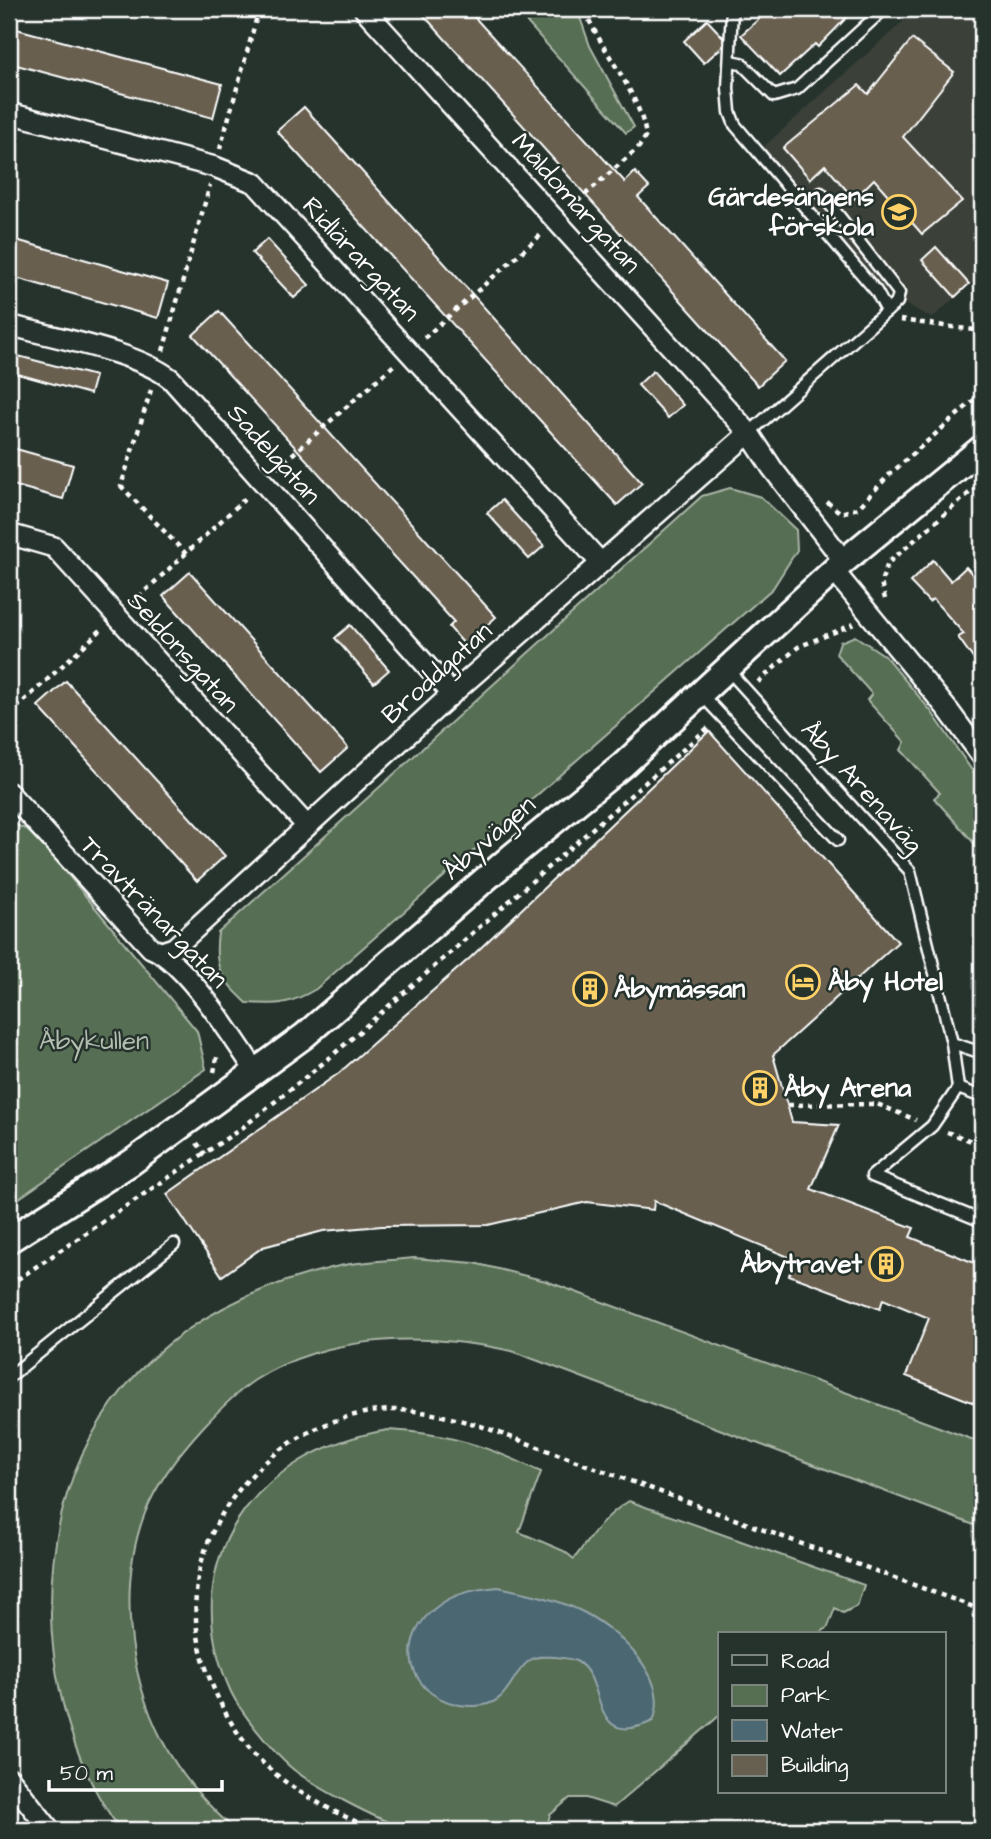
<svg xmlns="http://www.w3.org/2000/svg" width="991" height="1839" font-family="'Architects Daughter',sans-serif">
<rect width="100%" height="100%" fill="#26332d"/>
<filter id="ink" filterUnits="userSpaceOnUse"><feTurbulence type="fractalNoise" baseFrequency=".0143" numOctaves="2"/><feDisplacementMap in="SourceGraphic" scale="14" xChannelSelector="R" yChannelSelector="G"/><feConvolveMatrix kernelMatrix="1 2 1 2 8 2 1 2 1" color-interpolation-filters="sRGB"/></filter>
<g filter="url(#ink)">
<!-- built -->
<polygon fill="#3a4038" points="917,9 982,9 982,274 932,318 890,296 761,149"/>
<!-- green -->
<g fill="#566e52" stroke="#aab6a8" stroke-width="2">
<polygon points="515,9 577,9 590,46 634,127 626,133"/>
<path d="M 730,488 L 761,497 L 796,530 L 797,550 L 773,588 L 316,989 C 289,1005 277,1005 247,1003 C 221,978 213,969 218,933 L 702,496 Z"/>
<polygon points="855,636 884,655 931,711 982,785 982,852 934,798 940,793 901,750 905,742 867,700 872,694 836,654 840,642"/>
<polygon points="9,822 26,829 51,854 197,1031 206,1069 9,1205"/>
<path d="M 414,1258 L 474,1263 L 546,1281 L 982,1443 L 982,1528 L 512,1351 C 429,1333 330,1332 255,1380 C 237,1392 219,1410 204,1426 C 180,1452 158,1480 145,1513 C 118,1583 128,1674 162,1740 C 179,1774 207,1805 235,1830 L 121,1830 C 76,1772 53,1689 51,1616 C 48,1429 156,1309 335,1267 C 360,1261 388,1261 414,1258 Z"/>
<path d="M 388,1430 C 447,1433 488,1446 541,1472 L 519,1532 L 564,1551 L 574,1559 C 590,1537 605,1515 629,1501 L 864,1585 L 857,1606 L 843,1613 L 835,1608 L 828,1627 L 819,1634 L 720,1634 L 720,1715 L 614,1807 L 586,1798 L 570,1798 L 550,1815 L 546,1830 C 512,1830 479,1830 445,1830 C 434,1830 419,1833 408,1829 C 379,1821 308,1784 287,1764 C 270,1748 241,1713 231,1692 C 172,1562 255,1451 388,1430 Z"/>
</g>
<!-- water -->
<path fill="#4c6872" stroke="#94a4aa" stroke-width="2" d="M 498,1587 C 527,1593 558,1599 585,1613 C 620,1632 671,1679 653,1721 C 587,1752 609,1678 576,1661 C 570,1658 562,1658 555,1657 C 547,1657 537,1655 530,1660 C 507,1677 511,1708 469,1706 C 407,1702 390,1637 442,1603 C 459,1592 478,1589 498,1587 Z"/>
<!-- building -->
<g fill="#675f50" stroke="#fff" stroke-width="2">
<polygon points="418,9 467,9 625,182 635,172 649,187 638,197 785,361 758,386"/>
<polygon points="770,9 855,9 818,47 815,44 780,76 741,35"/>
<polygon points="707,20 723,37 723,46 704,63 684,41"/>
<polygon points="9,27 222,84 213,118 9,63"/>
<polygon points="912,39 954,72 903,137 962,201 922,234 874,179 854,199 825,165 810,179 783,148 859,85 868,94"/>
<polygon points="304,107 642,483 617,505 277,131"/>
<polygon points="9,238 168,283 158,318 9,276"/>
<polygon points="267,239 309,285 294,298 252,253"/>
<polygon points="936,247 969,284 955,297 922,260"/>
<polygon points="219,311 496,617 465,645 449,627 454,622 193,335"/>
<polygon points="18,356 95,376 90,394 14,373"/>
<polygon points="653,371 683,405 668,418 638,385"/>
<polygon points="9,447 73,465 63,499 9,484"/>
<polygon points="502,500 544,546 529,559 487,513"/>
<polygon points="933,560 951,581 966,567 982,585 982,671 958,637 964,634 933,599 929,602 910,582"/>
<polygon points="190,572 348,748 321,772 163,596"/>
<polygon points="350,625 389,670 374,683 335,638"/>
<polygon points="66,681 225,856 197,881 38,706"/>
<polygon points="709,731 898,942 773,1055 792,1122 839,1125 811,1189 914,1228 910,1237 982,1266 982,1406 906,1376 929,1318 883,1299 880,1309 789,1275 796,1260 654,1201 653,1210 587,1202 488,1225 382,1226 323,1231 263,1247 222,1276 167,1194 339,1073 470,958"/>
</g>
<g fill="none" stroke-linecap="round" stroke-linejoin="round">
<!-- service casing -->
<g stroke="#fff" stroke-width="15">
<g id="service">
<polyline points="732,9 728,88 730,112 735,125 876,291 887,311"/>
<polyline points="731,61 741,63 774,96 797,89 884,9"/>
<polyline points="749,433 887,311 897,302 899,293 821,193"/>
<polyline points="728,670 910,871 952,1043 982,1053"/>
<polyline points="701,694 838,840"/>
<polyline points="952,1043 958,1088 982,1097"/>
<polyline points="958,1088 932,1126 872,1176 982,1221"/>
<polyline points="9,1377 174,1244"/>
</g>
</g>
<!-- minor casing -->
<g stroke="#fff" stroke-width="24">
<g id="minor">
<polyline points="364,9 749,433 772,468 844,561"/>
<polyline points="9,113 215,167 255,183 600,562"/>
<path d="M 9,325 C 55,338 135,351 171,379 L 452,694"/>
<polyline points="9,534 54,547 306,825"/>
<polyline points="834,571 948,710 982,756"/>
<path d="M 9,793 L 151,948 C 185,961 235,1040 256,1072"/>
<polyline points="162,952 174,948 452,694 749,433"/>
<polyline points="9,1778 50,1830"/>
</g>
</g>
<!-- tertiary casing -->
<g stroke="#fff" stroke-width="30">
<polyline id="tertiary" points="9,1240 132,1162 304,1036 512,856 623,765 844,561 982,448"/>
</g>
<!-- path -->
<g stroke="#fff" stroke-width="4.5" stroke-dasharray="5 5" stroke-linecap="butt">
<polyline points="220,149 259,9"/>
<path d="M 570,208 L 639,147 L 646,136 C 640,93 601,50 584,9"/>
<polyline points="900,320 982,331"/>
<polyline points="424,338 543,233"/>
<polyline points="163,351 210,185"/>
<polyline points="151,390 121,486 186,554"/>
<polyline points="277,468 394,365"/>
<polyline points="827,502 841,513 858,508 889,475 982,393"/>
<polyline points="885,599 881,582 888,563 982,482"/>
<polyline points="131,604 248,496"/>
<polyline points="758,682 798,647 854,624"/>
<polyline points="9,715 103,628"/>
<polyline points="214,1072 218,1053"/>
<polyline points="788,1105 877,1104 916,1120"/>
<polyline points="947,1132 982,1145"/>
<polyline points="197,1143 205,1154"/>
<polyline points="9,1285 242,1128 327,1060 710,726"/>
<polyline points="9,1816 19,1830"/>
<path d="M 375,1830 C 331,1811 283,1788 251,1750 C 222,1716 199,1664 196,1619 C 188,1517 279,1421 378,1411 C 412,1407 445,1416 478,1425 L 982,1610"/>
</g>
<!-- service -->
<use href="#service" stroke="#26332d" stroke-width="10"/>
<!-- minor -->
<use href="#minor" stroke="#26332d" stroke-width="19"/>
<!-- tertiary -->
<use href="#tertiary" stroke="#26332d" stroke-width="24"/>
</g>
</g>
<!-- icons -->
<defs>
<g id="school-ring" transform="scale(1.75)"><circle r="9.5" fill="#26332d" stroke="#ffd166" stroke-width="1.5"/><path d="M0-5L7-2L0 1L-7-2ZM-4 1L0 2.5L4 1V4Q0 6-4 4Z" fill="#ffd166"/></g>
<g id="hotel-ring" transform="scale(1.75)"><circle r="9.5" fill="#26332d" stroke="#ffd166" stroke-width="1.5"/><path d="M-6-4.5h1.5V1H6V5H4.5V3h-9V5H-6ZM-4 0a1.8 1.8 0 1 1 3.6 0ZM.5 0V-2.5h3Q6-2.5 6 0Z" fill="#ffd166"/></g>
<g id="building-ring" transform="scale(1.75)"><circle r="9.5" fill="#26332d" stroke="#ffd166" stroke-width="1.5"/><path d="M-4-6H4V6H1V3H-1V6H-4ZM-2.5-4.3h1.7v1.8h-1.7ZM.8-4.3h1.7v1.8H.8ZM-2.5-1h1.7V.8h-1.7ZM.8-1h1.7V.8H.8Z" fill="#ffd166"/></g>
</defs>
<g fill-rule="evenodd">
<use href="#school-ring" x="899" y="212"/>
<use href="#hotel-ring" x="803" y="982"/>
<use href="#building-ring" x="590" y="989"/>
<use href="#building-ring" x="760" y="1088"/>
<use href="#building-ring" x="886" y="1264"/>
</g>
<g text-anchor="middle" dominant-baseline="central" stroke-width="5" stroke-linejoin="round" paint-order="stroke">
<!-- poi labels -->
<g font-size="26" font-weight="bold" fill="#fff" stroke="#26332d" text-anchor="start">
<text x="874" y="197" text-anchor="end">Gärdesängens<tspan x="874" dy="30">förskola</tspan></text>
<text x="828" y="982">Åby Hotel</text>
<text x="614" y="989">Åbymässan</text>
<text x="784" y="1088">Åby Arena</text>
<text x="862" y="1264" text-anchor="end">Åbytravet</text>
</g>
<!-- street labels -->
<g font-size="26" fill="#fff" stroke="#26332d">
<text transform="translate(576 203) rotate(48)">Måldomargatan</text>
<text transform="translate(361 259) rotate(47)">Ridlärargatan</text>
<text transform="translate(274 454) rotate(48)">Sadelgatan</text>
<text transform="translate(183 652) rotate(48)">Seldonsgatan</text>
<text transform="translate(437 673) rotate(-42)">Broddgatan</text>
<text transform="translate(862 787) rotate(48)">Åby Arenaväg</text>
<text transform="translate(489 838) rotate(-41)">Åbyvägen</text>
<text transform="translate(154 912) rotate(46)">Travtränargatan</text>
</g>
<!-- park labels -->
<g font-size="26" fill="#b3beb1" stroke="#26332d">
<text x="94" y="1041">Åbykullen</text>
</g>
</g>
<!-- margin -->
<rect width="991" height="1839" fill="none" stroke="#26332d" stroke-width="35"/>
<rect x="18" y="18" width="956" height="1804" fill="none" stroke="#fff" stroke-width="2.5" filter="url(#ink)"/>
<!-- legend -->
<rect x="718" y="1632" width="228" height="161" fill="#26332d" stroke="#7d8581" stroke-width="2"/>
<rect x="732" y="1655" width="35" height="10" fill="#26332d" stroke="#7d8581" stroke-width="2"/>
<text x="781" y="1668" font-size="21" fill="#ffffff">Road</text>
<rect x="732" y="1685" width="35" height="21" fill="#566e52" stroke="#7d8581" stroke-width="2"/>
<text x="781" y="1702" font-size="21" fill="#ffffff">Park</text>
<rect x="732" y="1720" width="35" height="21" fill="#4c6872" stroke="#7d8581" stroke-width="2"/>
<text x="781" y="1738" font-size="21" fill="#ffffff">Water</text>
<rect x="732" y="1755" width="35" height="21" fill="#675f50" stroke="#7d8581" stroke-width="2"/>
<text x="781" y="1772" font-size="21" fill="#ffffff">Building</text>
<!-- scale -->
<path d="M49 1780v10h173v-10" fill="none" stroke="#ffffff" stroke-width="3.5"/>
<text x="60" y="1780" font-size="21" fill="#ffffff" stroke="#26332d" stroke-width="5" paint-order="stroke">50 m</text>
</svg>
